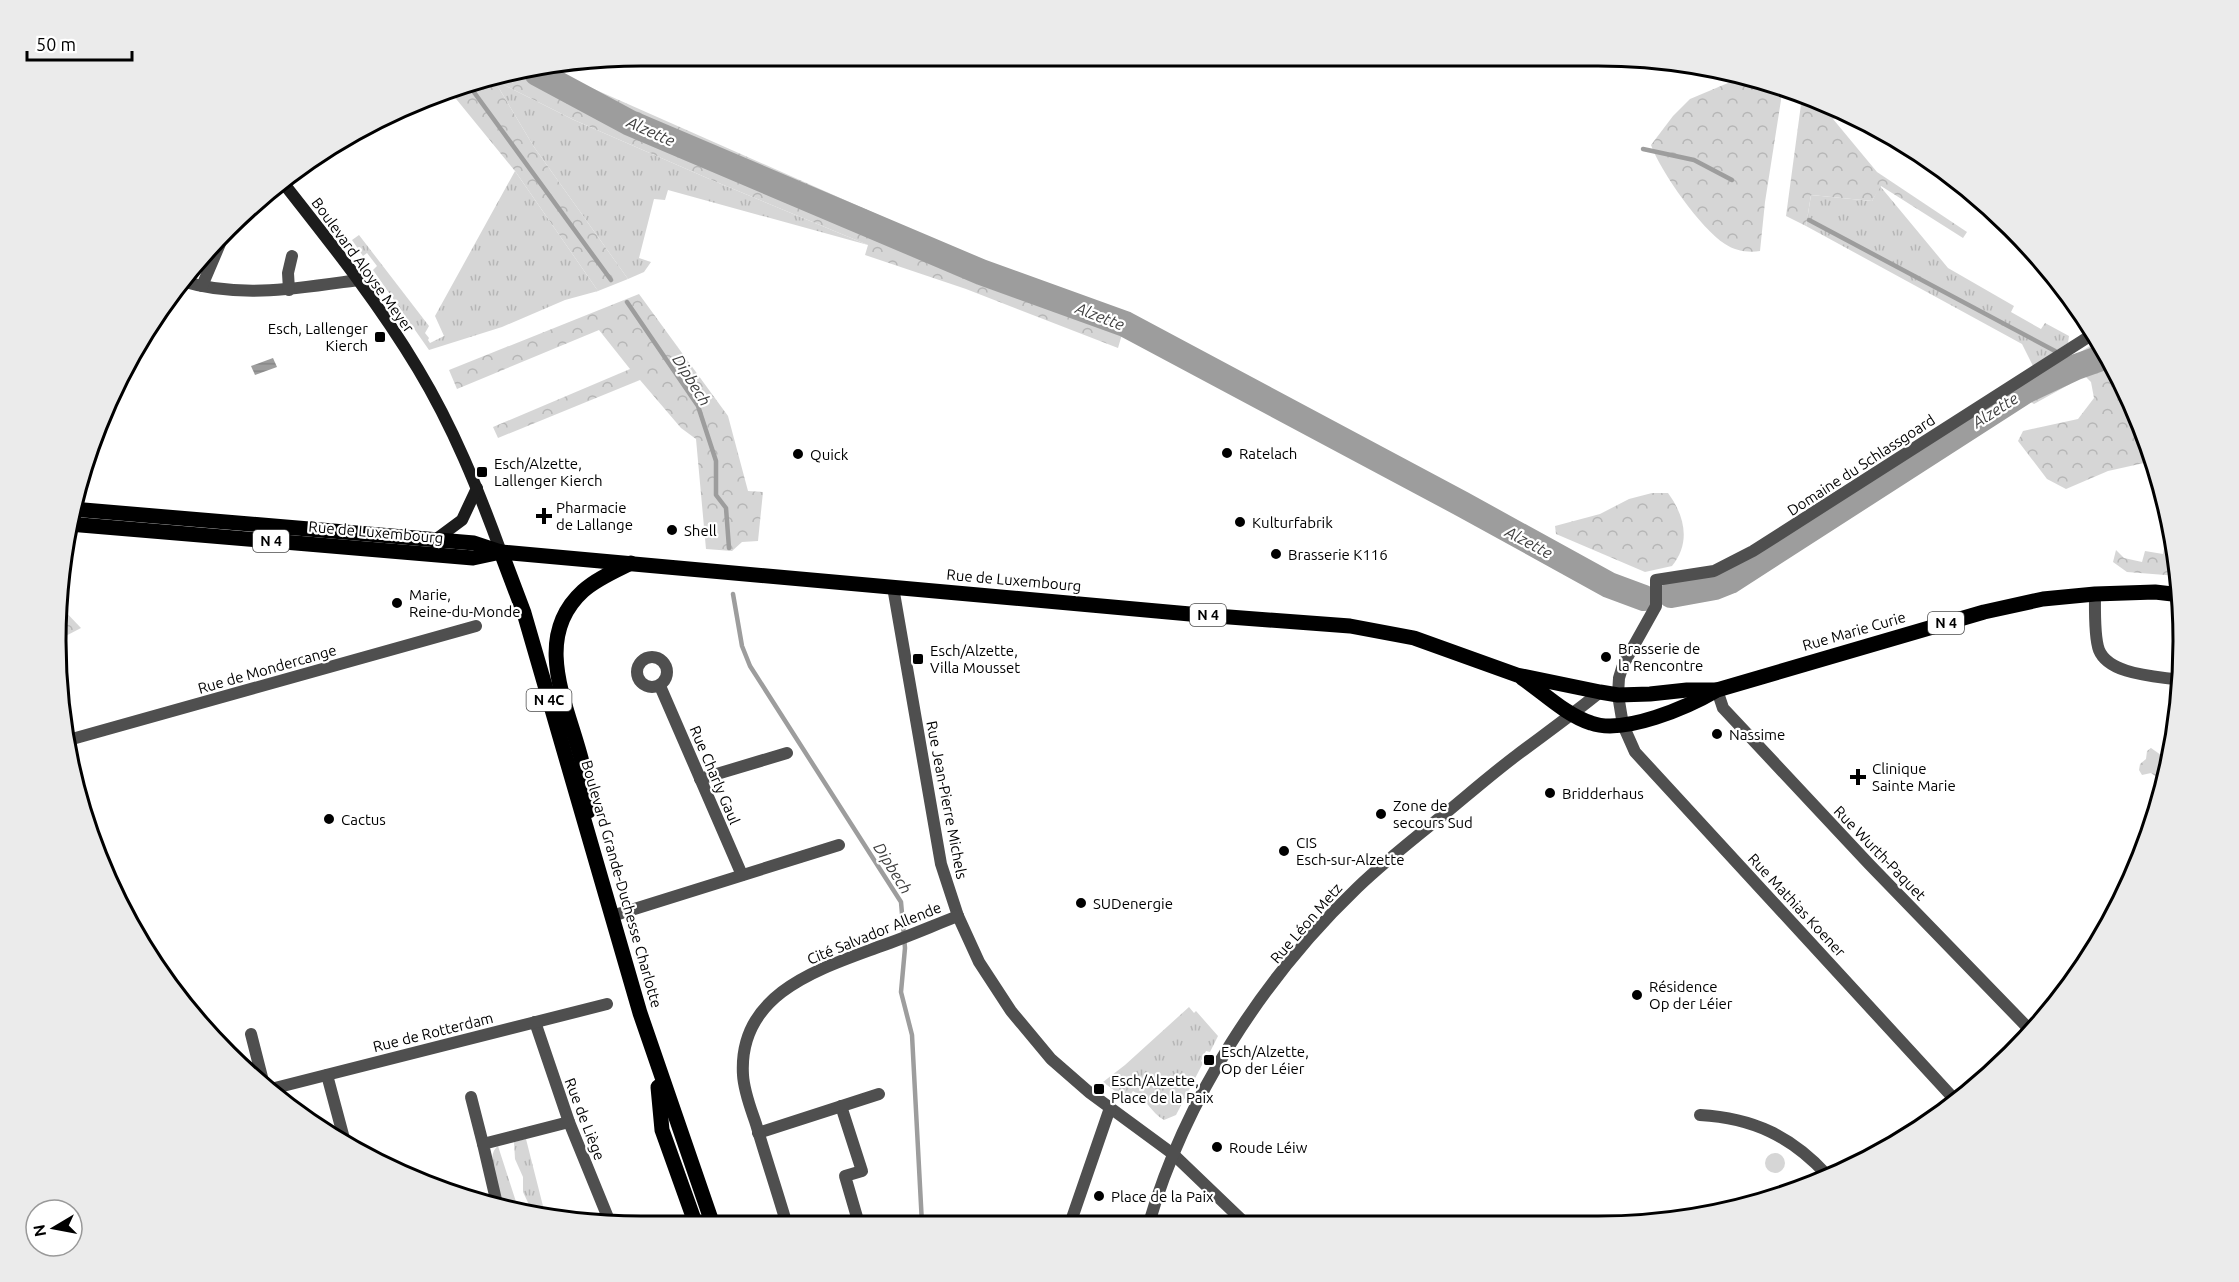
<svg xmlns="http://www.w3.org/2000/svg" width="2239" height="1282" font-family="Ubuntu,sans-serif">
<defs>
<pattern id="grass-tufts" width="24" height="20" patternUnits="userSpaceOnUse" patternTransform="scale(1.5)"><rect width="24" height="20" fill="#d6d6d6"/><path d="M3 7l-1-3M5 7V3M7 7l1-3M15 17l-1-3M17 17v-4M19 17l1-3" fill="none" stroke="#b6b6b6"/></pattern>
<pattern id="forest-crowns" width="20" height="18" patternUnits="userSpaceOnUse" patternTransform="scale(1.5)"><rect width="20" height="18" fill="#d6d6d6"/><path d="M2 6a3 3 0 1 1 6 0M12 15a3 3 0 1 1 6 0" fill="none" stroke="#b6b6b6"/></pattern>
<pattern id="water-rules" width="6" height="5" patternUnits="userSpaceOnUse" patternTransform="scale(1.5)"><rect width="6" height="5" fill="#9d9d9d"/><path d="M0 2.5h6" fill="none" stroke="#858585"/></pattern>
</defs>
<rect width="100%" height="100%" fill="#fff"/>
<!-- grass -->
<g fill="url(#grass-tufts)">
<polygon points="494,80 574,120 714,181 868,245 668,190 665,200 654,199 639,258 651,262 644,272 628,279 534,147"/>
<polygon points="515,171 598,291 565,300 502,327 429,350 373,270 377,266 367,253 363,256 352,240 359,235 429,326 425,333 429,338 428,340 430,343 444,336 435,316"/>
<polygon points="1880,186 1948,268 2014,306 2011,312 2041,329 2045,323 2069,336 2068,343 2033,366 2022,344 1806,226 1811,195 1872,201"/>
<path d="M 1189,1007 L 1194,1013 L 1196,1011 L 1218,1036 L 1210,1052 L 1206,1051 L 1201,1061 L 1203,1063 L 1176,1115 L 1164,1120 C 1151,1113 1146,1098 1133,1091 L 1127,1100 L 1103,1082 L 1125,1065 Z"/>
<polygon points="526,1139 545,1214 532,1211 523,1192 523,1177 515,1159 514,1142"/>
<path d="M 498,1146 L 518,1208 L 503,1205 C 499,1190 484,1156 498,1146 Z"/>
</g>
<!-- forest -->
<g fill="url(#forest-crowns)">
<polygon points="551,70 1125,324 1118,348 966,289 865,255 868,245 714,181 574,120 494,80"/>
<path d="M 1747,75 L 1780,88 L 1781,100 L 1765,202 L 1760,251 C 1749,253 1735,251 1725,244 C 1701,229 1661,172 1651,145 L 1673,116 L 1690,99 Z"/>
<polygon points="494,80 534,147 628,279 598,291 515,171 448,89"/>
<polygon points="1802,97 1848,116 1833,119 1877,172 1967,232 1963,238 1881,186 1872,201 1811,195 1806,226 1786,216"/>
<polygon points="639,294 728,416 748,491 763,492 758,541 742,542 732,551 706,549 696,439 681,428 640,380 498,438 493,427 630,369 599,330 457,389 449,370"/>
<polygon points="2098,341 2123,382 2131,403 2127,410 2136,415 2153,461 2108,471 2066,489 2047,479 2018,441 2023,431 2078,419 2094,398 2091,382 2076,367 2070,384 2034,404 2027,400 2025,391 2042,376"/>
<path d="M 1652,493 L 1668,493 C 1685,516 1691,543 1672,566 L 1645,572 L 1556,534 L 1555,526 L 1600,514 L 1629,499 Z"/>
<polygon points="2169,521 2178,576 2127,572 2113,562 2116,550 2124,558 2142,562 2145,551 2163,554"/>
<polygon points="59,605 81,628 58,640"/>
<polygon points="2151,748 2168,760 2166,770 2158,778 2151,773 2142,775 2139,770 2140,764 2146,759 2147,751"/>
</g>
<!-- garden -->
<circle fill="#d6d6d6" cx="1775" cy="1163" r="10"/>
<!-- water -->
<polygon fill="url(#water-rules)" points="273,358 277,367 255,375 251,366"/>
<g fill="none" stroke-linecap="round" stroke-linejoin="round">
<!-- stream -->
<g stroke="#9d9d9d" stroke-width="4.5">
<polyline points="468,84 611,280"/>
<polyline points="1643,149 1694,160 1732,180"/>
<polyline points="1809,220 2055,351"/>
<polyline points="627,302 698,406 716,461 716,495 726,508 729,548"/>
<polyline points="733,594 742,646 750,666 901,902 905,948 901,992 912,1035 922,1224"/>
</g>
<!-- river -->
<g stroke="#9d9d9d" stroke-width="26">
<polyline points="537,73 630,123 981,272 1125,324 1462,504 1609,585 1644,598"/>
<polyline points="1671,595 1715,587 1730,581 2025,391 2076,367 2107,356"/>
</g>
<!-- street -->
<g stroke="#4f4f4f" stroke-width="12">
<path d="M 182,281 C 240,299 300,288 358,280"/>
<polyline points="202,286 222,239 235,220"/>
<polyline points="289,290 288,273 292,256"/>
<polyline points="893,587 941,864 958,916 979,962 1011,1011 1051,1059 1090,1093 1173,1154 1245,1223"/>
<path d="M 2095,594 C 2095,609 2094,637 2099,650 C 2109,675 2156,676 2180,680"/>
<circle cx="652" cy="672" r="15"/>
<polyline points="660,686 742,875"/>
<polyline points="1717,690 1723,708 1869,864 2031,1031"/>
<polyline points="65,741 476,626"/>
<polyline points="700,779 787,753"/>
<polyline points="612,916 839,845"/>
<polyline points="535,1022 569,1122 611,1225"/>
<polyline points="251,1034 265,1089"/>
<polyline points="327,1075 346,1146"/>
<polyline points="267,1090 607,1004"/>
<polyline points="471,1097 483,1144"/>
<polyline points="1956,1101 1635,752 1623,725 1618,695 1619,678 1623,665 1656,606 1656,580 1714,571 1753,551 2093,334"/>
<polyline points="841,1106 862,1171 845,1176 859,1224"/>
<path d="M 1700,1115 C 1753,1118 1791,1136 1827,1175"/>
<polyline points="758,1133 879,1094"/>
<polyline points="497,1204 483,1144 569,1122"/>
<path d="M 1149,1223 C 1185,1099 1263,978 1357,888 C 1385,861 1416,837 1447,812 C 1470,793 1493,773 1517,755 C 1545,734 1573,714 1600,692"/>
<polyline points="1070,1224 1110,1108"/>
<path d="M 787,1225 C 777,1191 766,1158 756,1124 C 751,1109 744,1092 743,1075 C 738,993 819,969 881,946 C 907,937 932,926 958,916"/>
</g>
<!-- secondary -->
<g stroke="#1c1c1c" stroke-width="12">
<path d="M 281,180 C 329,241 378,302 418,369 C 453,427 478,489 501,552"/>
<polyline points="435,540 462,520 477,488"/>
</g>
<!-- primary -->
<g stroke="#000" stroke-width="15">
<polyline points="72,509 474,543 501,552 1190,614 1350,626 1414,638 1517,675 1600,692 1618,695 1650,694 1687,690 1717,690"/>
<polyline points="69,524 473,558 501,552"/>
<polyline points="501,552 524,613 640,1013 713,1225"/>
<path d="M 1522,678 C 1544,693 1566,715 1591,723 C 1624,735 1688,707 1717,690 L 1984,612 L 2043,599 L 2095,594 L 2155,592 L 2181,595"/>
<path d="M 589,811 C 588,799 587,787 585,775 C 574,716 527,642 583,591 C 596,579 615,571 631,563"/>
<polyline points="658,1087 662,1130 696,1225"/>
</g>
</g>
<!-- markers -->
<g fill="#000" stroke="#fff" stroke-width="2">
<rect x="374" y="331" width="12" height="12" rx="3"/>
<circle cx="1227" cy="453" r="6"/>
<circle cx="798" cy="454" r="6"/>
<rect x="476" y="466" width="12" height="12" rx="3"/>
<path d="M541 507h6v6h6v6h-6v6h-6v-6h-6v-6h6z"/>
<circle cx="1240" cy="522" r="6"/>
<circle cx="672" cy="530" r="6"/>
<circle cx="1276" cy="554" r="6"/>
<circle cx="397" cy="603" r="6"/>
<circle cx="1606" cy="657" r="6"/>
<rect x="912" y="653" width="12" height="12" rx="3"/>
<circle cx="1717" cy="734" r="6"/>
<path d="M1855 768h6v6h6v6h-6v6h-6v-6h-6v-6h6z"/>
<circle cx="1550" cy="793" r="6"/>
<circle cx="1381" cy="814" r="6"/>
<circle cx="329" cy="819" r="6"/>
<circle cx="1284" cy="851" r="6"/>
<circle cx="1081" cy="903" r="6"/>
<circle cx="1637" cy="995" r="6"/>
<rect x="1203" y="1054" width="12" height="12" rx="3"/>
<rect x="1093" y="1083" width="12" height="12" rx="3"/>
<circle cx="1217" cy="1147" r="6"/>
<circle cx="1099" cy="1196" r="6"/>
</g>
<g text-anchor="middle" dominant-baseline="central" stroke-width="4.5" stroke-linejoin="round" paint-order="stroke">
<!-- shield labels -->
<g fill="#fff" stroke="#4c4c4c" stroke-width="1.5">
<rect x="253" y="530" width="36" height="22" rx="4.5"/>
<rect x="1190" y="604" width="36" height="22" rx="4.5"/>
<rect x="1928" y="612" width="36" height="22" rx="4.5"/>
<rect x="526.5" y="689" width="45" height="22" rx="4.5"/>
</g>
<g font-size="14" font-weight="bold" fill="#000">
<text x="271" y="541">N 4</text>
<text x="1208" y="615">N 4</text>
<text x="1946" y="623">N 4</text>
<text x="549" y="700">N 4C</text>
</g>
<!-- street labels -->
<g font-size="15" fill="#000" stroke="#fff">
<text transform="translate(363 265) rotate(54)">Boulevard Aloyse Meyer</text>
<text transform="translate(1861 465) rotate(-33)">Domaine du Schlassgoard</text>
<text transform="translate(376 532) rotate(5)">Rue de Luxembourg</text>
<text transform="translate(1014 580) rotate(5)">Rue de Luxembourg</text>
<text transform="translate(1854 631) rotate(-16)">Rue Marie Curie</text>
<text transform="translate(267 669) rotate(-16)">Rue de Mondercange</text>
<text transform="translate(715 775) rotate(67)">Rue Charly Gaul</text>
<text transform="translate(947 800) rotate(79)">Rue Jean-Pierre Michels</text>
<text transform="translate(1880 853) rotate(46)">Rue Wurth-Paquet</text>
<text transform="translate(622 884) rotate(74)">Boulevard Grande-Duchesse Charlotte</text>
<text transform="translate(1797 905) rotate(47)">Rue Mathias Koener</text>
<text transform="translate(1306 923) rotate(-49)">Rue Léon Metz</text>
<text transform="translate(874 933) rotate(-22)">Cité Salvador Allende</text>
<text transform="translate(433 1032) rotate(-14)">Rue de Rotterdam</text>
<text transform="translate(585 1119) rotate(69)">Rue de Liège</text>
</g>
<!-- poi labels -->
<g font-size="15" fill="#000" stroke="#fff" text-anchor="start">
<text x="368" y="328" text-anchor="end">Esch, Lallenger<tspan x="368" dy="17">Kierch</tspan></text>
<text x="1239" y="453">Ratelach</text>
<text x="810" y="454">Quick</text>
<text x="494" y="463">Esch/Alzette,<tspan x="494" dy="17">Lallenger Kierch</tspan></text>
<text x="556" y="507">Pharmacie<tspan x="556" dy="17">de Lallange</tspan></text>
<text x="1252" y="522">Kulturfabrik</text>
<text x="684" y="530">Shell</text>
<text x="1288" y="554">Brasserie K116</text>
<text x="409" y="594">Marie,<tspan x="409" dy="17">Reine-du-Monde</tspan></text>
<text x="1618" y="648">Brasserie de<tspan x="1618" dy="17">la Rencontre</tspan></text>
<text x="930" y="650">Esch/Alzette,<tspan x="930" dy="17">Villa Mousset</tspan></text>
<text x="1729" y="734">Nassime</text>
<text x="1872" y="768">Clinique<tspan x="1872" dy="17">Sainte Marie</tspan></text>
<text x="1562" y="793">Bridderhaus</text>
<text x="1393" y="805">Zone de<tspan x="1393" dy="17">secours Sud</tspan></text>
<text x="341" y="819">Cactus</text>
<text x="1296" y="842">CIS<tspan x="1296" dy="17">Esch-sur-Alzette</tspan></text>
<text x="1093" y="903">SUDenergie</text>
<text x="1649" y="986">Résidence<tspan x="1649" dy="17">Op der Léier</tspan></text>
<text x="1221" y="1051">Esch/Alzette,<tspan x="1221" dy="17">Op der Léier</tspan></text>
<text x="1111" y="1080">Esch/Alzette,<tspan x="1111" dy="17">Place de la Paix</tspan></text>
<text x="1229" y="1147">Roude Léiw</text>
<text x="1111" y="1196">Place de la Paix</text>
</g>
<!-- water labels -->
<g font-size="16" font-style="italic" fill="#3e3e3e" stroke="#fff">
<text transform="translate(651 131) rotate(24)">Alzette</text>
<text transform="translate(1100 316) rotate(21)">Alzette</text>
<text transform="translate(692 380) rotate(58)">Dipbech</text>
<text transform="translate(1995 410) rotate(-33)">Alzette</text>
<text transform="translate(1529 542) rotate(28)">Alzette</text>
<text transform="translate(893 868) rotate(58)">Dipbech</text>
</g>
</g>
<!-- crop -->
<path d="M0 0H2239V1282H0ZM641 66H1598A575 575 0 0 1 2173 641V641A575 575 0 0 1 1598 1216H641A575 575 0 0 1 66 641V641A575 575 0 0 1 641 66Z" fill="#ebebeb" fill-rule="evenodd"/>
<path fill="none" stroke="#000" stroke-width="3" d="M641 66H1598A575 575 0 0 1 2173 641V641A575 575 0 0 1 1598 1216H641A575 575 0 0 1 66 641V641A575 575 0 0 1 641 66Z"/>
<!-- north arrow -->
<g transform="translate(54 1228) rotate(260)"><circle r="28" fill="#ffffff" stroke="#999999" stroke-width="1.5"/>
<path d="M0-4.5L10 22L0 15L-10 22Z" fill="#000000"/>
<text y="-9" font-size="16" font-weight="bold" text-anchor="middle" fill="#000000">N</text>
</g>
<!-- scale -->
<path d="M27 51v9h105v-9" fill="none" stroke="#000000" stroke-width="3"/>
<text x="36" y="51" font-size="18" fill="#000000" stroke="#ffffff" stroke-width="4.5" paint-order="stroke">50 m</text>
</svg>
